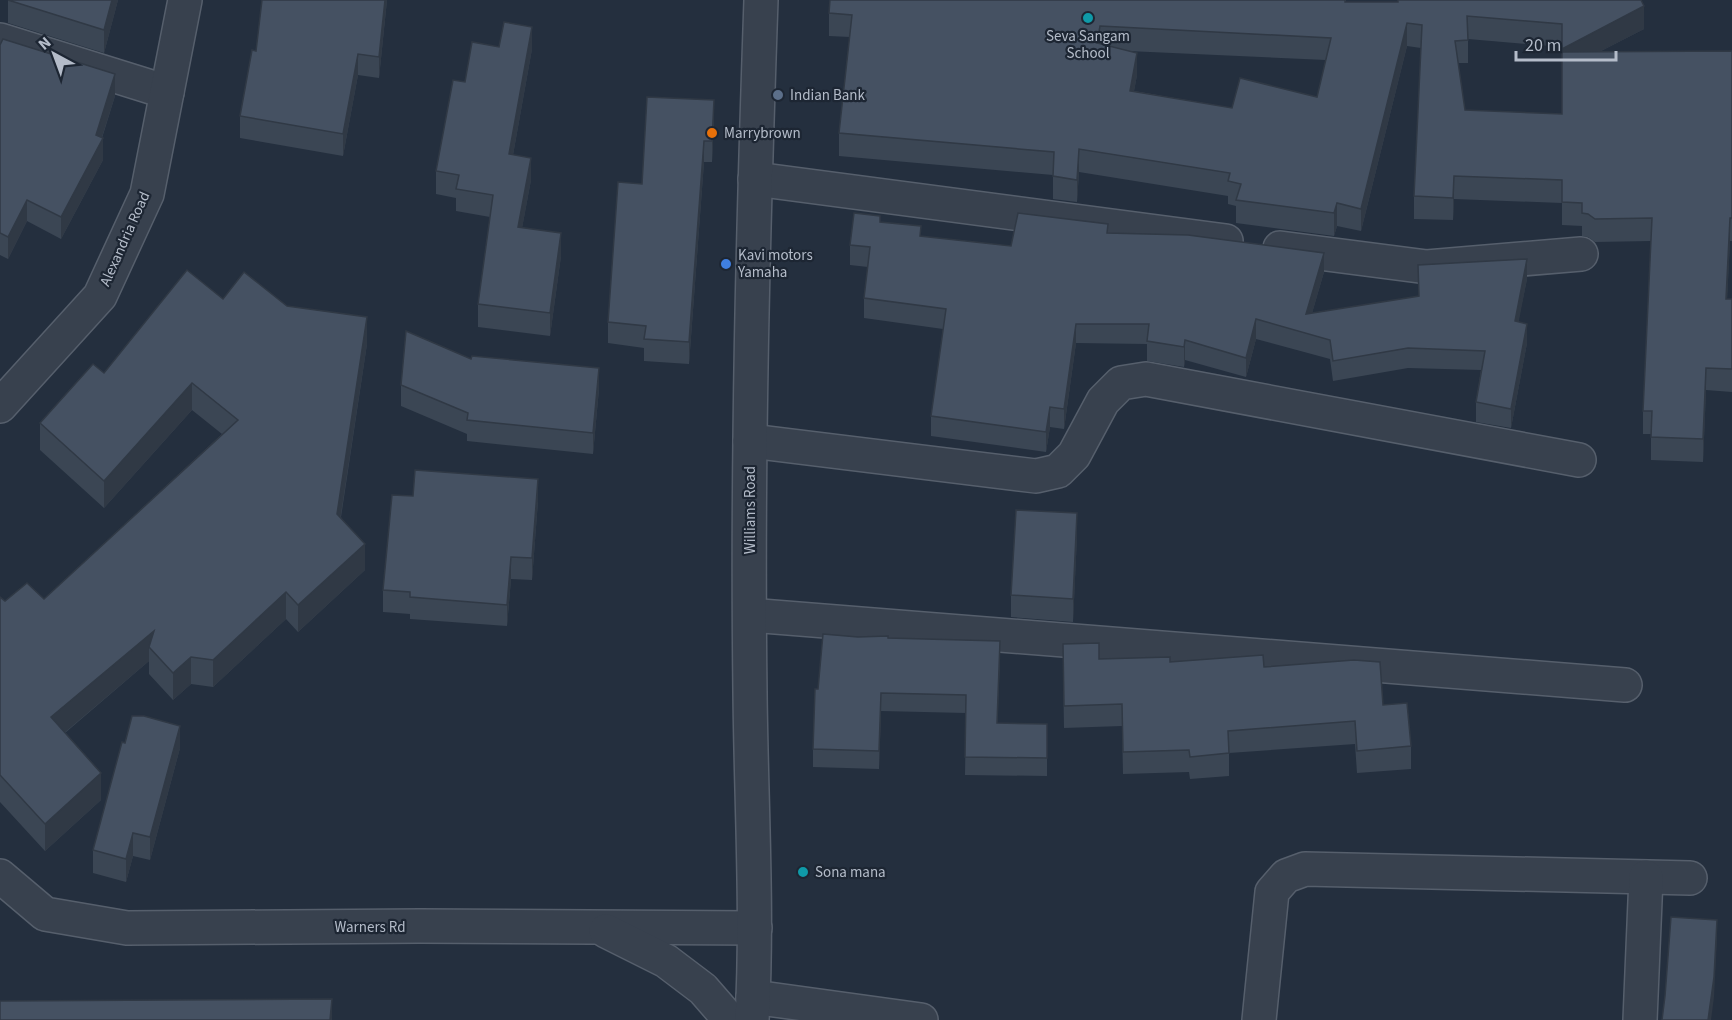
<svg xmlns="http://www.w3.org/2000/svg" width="1732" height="1020" font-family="'Source Sans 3',sans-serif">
<rect width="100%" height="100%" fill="#242f3e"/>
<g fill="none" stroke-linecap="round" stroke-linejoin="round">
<!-- minor casing -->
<g stroke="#565f6c" stroke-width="36">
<g id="minor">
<polyline points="0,40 167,92"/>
<polyline points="755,179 1226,241"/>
<polyline points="1280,248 1427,267 1581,254"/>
<polyline points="0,406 100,296 147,194 185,0"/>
<polyline points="750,441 1036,476 1058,471 1074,455 1103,401 1121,383 1146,379 1579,460"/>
<polyline points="750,615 1625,685"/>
<polyline points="0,876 45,914 127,928 420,926 755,928"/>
<polyline points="606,931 666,961 703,989 730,1020"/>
<polyline points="753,997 921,1020"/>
<path d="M 752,1020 C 758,911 751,801 750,692 C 747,461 753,231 761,0"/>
<polyline points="1259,1020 1272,892 1286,876 1305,869 1690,878"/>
<polyline points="1640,1020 1646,877"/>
</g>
</g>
<!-- minor -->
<use href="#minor" stroke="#38414e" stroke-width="33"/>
</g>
<!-- wall -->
<g fill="#3b4654" fill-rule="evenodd">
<polygon points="8,0 118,0 104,53 8,23"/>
<polygon points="387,0 379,78 358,75 343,156 240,138 240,116 256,51"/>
<path d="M 1346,0 L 1346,2 L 1644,29 L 1601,51 L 1732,51 L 1732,241 L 1730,241 L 1727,299 L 1732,299 L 1732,392 L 1706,390 L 1703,462 L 1651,460 L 1651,434 L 1643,434 L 1643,411 L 1651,241 L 1595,242 L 1588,237 L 1582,236 L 1582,226 L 1562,225 L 1562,203 L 1454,199 L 1453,220 L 1414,219 L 1414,196 L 1421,48 L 1407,46 L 1361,231 L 1337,226 L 1334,236 L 1236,223 L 1236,206 L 1228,204 L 1228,196 L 1079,172 L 1077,202 L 1053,199 L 1053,175 L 839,156 L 839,133 L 850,37 L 829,36 L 829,13 ZM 1468,39 L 1562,47 L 1562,114 L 1465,110 L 1458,63 L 1468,63 ZM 1128,51 L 1326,60 L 1317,97 L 1232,108 L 1134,91 L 1137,75 Z"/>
<polygon points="0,45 115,96 102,138 103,160 61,239 27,221 8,259 0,255"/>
<polygon points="499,47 532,49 513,155 531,180 522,228 561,256 550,336 478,327 478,304 490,217 456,211 456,198 436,194 436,171"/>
<polygon points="714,121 712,162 704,162 689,364 644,361 644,348 608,343 608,322 642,184"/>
<polygon points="880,222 921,236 1011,246 1108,233 1324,272 1312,313 1527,279 1518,322 1527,343 1511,428 1476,422 1476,402 1481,370 1408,368 1333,381 1330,359 1256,339 1246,377 1185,360 1184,367 1147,361 1147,344 1076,343 1064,429 1050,427 1046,452 931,436 931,416 943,329 864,318 864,298 868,267 850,265 850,245"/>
<polygon points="223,299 287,306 367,344 341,517 365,570 298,632 286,619 213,687 191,684 173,700 149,674 149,661 65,733 101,800 45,851 0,802 0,597 5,601 44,599 222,434 192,410 104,508 40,450 40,423 104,373"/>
<polygon points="471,359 599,389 593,454 467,441 467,434 401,406 401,385"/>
<polygon points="413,496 538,501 532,580 511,579 507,626 410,619 410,614 383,612 383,590"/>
<polygon points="1077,536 1073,622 1011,617 1011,595"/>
<polygon points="888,638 1000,659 997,723 1047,724 1047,776 965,775 966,713 881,711 879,769 813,767 813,749 818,689"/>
<polygon points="1099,659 1264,667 1383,705 1411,746 1411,769 1357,773 1355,744 1229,753 1229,776 1190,779 1189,772 1123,774 1122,726 1064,728 1063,667"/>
<polygon points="180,748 150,860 133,856 126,882 93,873 93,850"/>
</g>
<!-- shaded-wall -->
<g fill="#303945">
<polygon points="112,0 118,0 104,53 104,30"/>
<polygon points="385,0 387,0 379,78 379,57"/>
<polygon points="1644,6 1644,29 1562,71 1562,49"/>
<polygon points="1407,23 1407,46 1361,231 1361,209"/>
<polygon points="1100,26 1100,49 1097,43"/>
<polygon points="532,27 532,49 509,177 509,154"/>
<polygon points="1137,53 1137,75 1130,113 1130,91"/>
<polygon points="358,54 358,75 343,156 343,134"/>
<polygon points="115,74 115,96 100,143 103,138 103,160 61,239 61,217 96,135"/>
<polygon points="714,100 714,121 712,162 712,141"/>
<polygon points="704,141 704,162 689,364 689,342"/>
<polygon points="1079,149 1079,172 1077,202 1077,180"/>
<polygon points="531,158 531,180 518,250 518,227"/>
<polygon points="1454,176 1454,199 1453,220 1453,198"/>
<polygon points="27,200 27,221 8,259 8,237"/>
<polygon points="1337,203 1337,226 1334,236 1334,213"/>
<polygon points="1730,218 1730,241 1726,322 1726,299"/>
<polygon points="561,233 561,256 550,336 550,313"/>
<polygon points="1324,253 1324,272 1306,334 1306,314"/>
<polygon points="1527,259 1527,279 1515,341 1515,321"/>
<polygon points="367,317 367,344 337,540 337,514"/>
<polygon points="1256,319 1256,339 1246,377 1246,358"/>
<polygon points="1076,324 1076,343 1064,429 1064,409"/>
<polygon points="1527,324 1527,343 1511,428 1511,409"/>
<polygon points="1185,340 1185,360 1184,367 1184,347"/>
<polygon points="599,368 599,389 593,454 593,433"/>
<polygon points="1706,368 1706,390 1703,462 1703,439"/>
<polygon points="192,383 192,410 104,508 104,481"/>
<polygon points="1050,407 1050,427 1046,452 1046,432"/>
<polygon points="538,479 538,501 532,580 532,558"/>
<polygon points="1077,513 1077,536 1073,622 1073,599"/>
<polygon points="365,544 365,570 298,632 298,605"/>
<polygon points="511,557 511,579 507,626 507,605"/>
<polygon points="286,592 286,619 213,687 213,660"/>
<polygon points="154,631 149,647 149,661 51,744 51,717"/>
<polygon points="1000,641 1000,659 997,741 997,723"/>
<polygon points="191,657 191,684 173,700 173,673"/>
<polygon points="881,693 881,711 879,769 879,751"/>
<polygon points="180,726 180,748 150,860 150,837"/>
<polygon points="101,773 101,800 45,851 45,824"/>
<polygon points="133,833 133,856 126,882 126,859"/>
<polygon points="1717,920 1717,940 1714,997 1711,1020 1708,1020"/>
<polygon points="332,999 332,1020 330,1020"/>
</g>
<!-- building -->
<g fill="#455162" stroke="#303945" stroke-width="1.5" fill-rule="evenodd">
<polygon points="8,0 112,0 104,30"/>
<polygon points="262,0 385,0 379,57 358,54 343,134 240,116 252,50 256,51"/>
<path d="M 830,0 L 1345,0 L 1345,2 L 1398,2 L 1398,0 L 1641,0 L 1644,6 L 1562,49 L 1562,24 L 1467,16 L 1468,40 L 1455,41 L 1465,110 L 1562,114 L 1562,52 L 1732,51 L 1732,218 L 1730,218 L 1726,299 L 1732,299 L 1732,369 L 1706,368 L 1703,439 L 1651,437 L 1652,411 L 1643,411 L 1652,218 L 1595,219 L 1588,214 L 1582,213 L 1582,203 L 1562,202 L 1562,180 L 1454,176 L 1453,198 L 1414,196 L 1422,25 L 1407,23 L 1361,209 L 1337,203 L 1334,213 L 1236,200 L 1241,184 L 1228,181 L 1230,173 L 1079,149 L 1077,180 L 1053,176 L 1054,152 L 839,133 L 852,15 L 829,13 ZM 1100,26 L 1331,38 L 1317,97 L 1240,78 L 1232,108 L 1130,91 L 1137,53 L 1097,43 Z"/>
<polygon points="504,22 532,27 509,154 531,158 518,227 561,233 550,313 478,304 493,195 456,189 459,175 436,171 453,80 465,82 472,42 499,47"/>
<polygon points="3,39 115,74 96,135 103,138 61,217 27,200 8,237 0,233 0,45"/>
<polygon points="647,97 714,100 712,141 704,141 689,342 644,339 646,326 608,322 618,182 642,184"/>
<polygon points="854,213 880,216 880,222 921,226 920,236 1011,246 1018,213 1108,224 1107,233 1188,235 1324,253 1306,314 1419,296 1418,265 1527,259 1515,321 1527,324 1511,409 1476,402 1485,351 1408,348 1333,361 1330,340 1256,319 1246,358 1185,340 1184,347 1147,341 1149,324 1076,324 1064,409 1050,407 1046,432 931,416 946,309 864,298 870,247 850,245"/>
<polygon points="187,270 223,299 244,272 287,306 367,317 337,514 365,544 298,605 286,592 213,660 191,657 173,673 149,647 154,631 51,717 101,773 45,824 0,775 0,597 5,601 27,583 44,599 238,420 192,383 104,481 40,423 93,364 104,373"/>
<polygon points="406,331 471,359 472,356 599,368 593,433 467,420 468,413 401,385"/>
<polygon points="415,470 538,479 532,558 511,557 507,605 410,597 410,592 383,590 392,495 413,496"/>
<polygon points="1016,510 1077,513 1073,599 1011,595"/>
<polygon points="823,634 858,637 888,636 888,638 1000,641 997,723 1047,724 1047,758 965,757 966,695 881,693 879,751 813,749 815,689 818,689"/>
<polygon points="1099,643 1099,659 1170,657 1170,662 1263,655 1264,667 1354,660 1380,662 1383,705 1407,703 1411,746 1357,751 1355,721 1228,731 1229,753 1190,757 1189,750 1123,752 1122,704 1064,706 1063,644"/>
<polygon points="132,716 144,716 180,726 150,837 133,833 126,859 93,850 122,742 125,743"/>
<polygon points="1671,917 1717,920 1714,977 1708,1020 1662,1020 1665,996"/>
<polygon points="332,999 330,1020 0,1020 0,1001"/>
</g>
<!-- markers -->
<g fill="#0f9aa8" stroke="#1d2633" stroke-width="2">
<circle cx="1088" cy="18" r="6"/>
<circle cx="803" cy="872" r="6"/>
</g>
<circle fill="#5c6f8a" stroke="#1d2633" stroke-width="2" cx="778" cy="95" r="6"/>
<circle fill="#e8710a" stroke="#1d2633" stroke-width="2" cx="712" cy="133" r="6"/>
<circle fill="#3f7fe0" stroke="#1d2633" stroke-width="2" cx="726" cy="264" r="6"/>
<g text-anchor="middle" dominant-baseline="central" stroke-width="4.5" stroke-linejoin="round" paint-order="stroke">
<!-- poi labels -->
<g font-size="15" fill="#b4bcc9" stroke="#1d2633" text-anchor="start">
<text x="1088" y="36" text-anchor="middle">Seva Sangam<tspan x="1088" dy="17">School</tspan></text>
<text x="790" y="95">Indian Bank</text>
<text x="724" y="133">Marrybrown</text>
<text x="738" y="255">Kavi motors<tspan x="738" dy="17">Yamaha</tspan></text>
<text x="815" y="872">Sona mana</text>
</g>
<!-- street labels -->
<g font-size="15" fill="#b4bcc9" stroke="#1d2633">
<text transform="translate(125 239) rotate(-66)">Alexandria Road</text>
<text transform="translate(750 510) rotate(-90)">Williams Road</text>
<text x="370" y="927">Warners Rd</text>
</g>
</g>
<!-- north arrow -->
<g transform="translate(54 54) rotate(319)" stroke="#1d2633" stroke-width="4.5" paint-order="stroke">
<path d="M0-4.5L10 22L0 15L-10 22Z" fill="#b4bcc9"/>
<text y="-9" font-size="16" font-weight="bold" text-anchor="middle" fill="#b4bcc9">N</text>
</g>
<!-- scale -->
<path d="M1516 51v9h100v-9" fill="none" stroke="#b4bcc9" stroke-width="3"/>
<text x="1525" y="51" font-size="18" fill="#b4bcc9" stroke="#1d2633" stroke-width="4.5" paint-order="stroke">20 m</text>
</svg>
